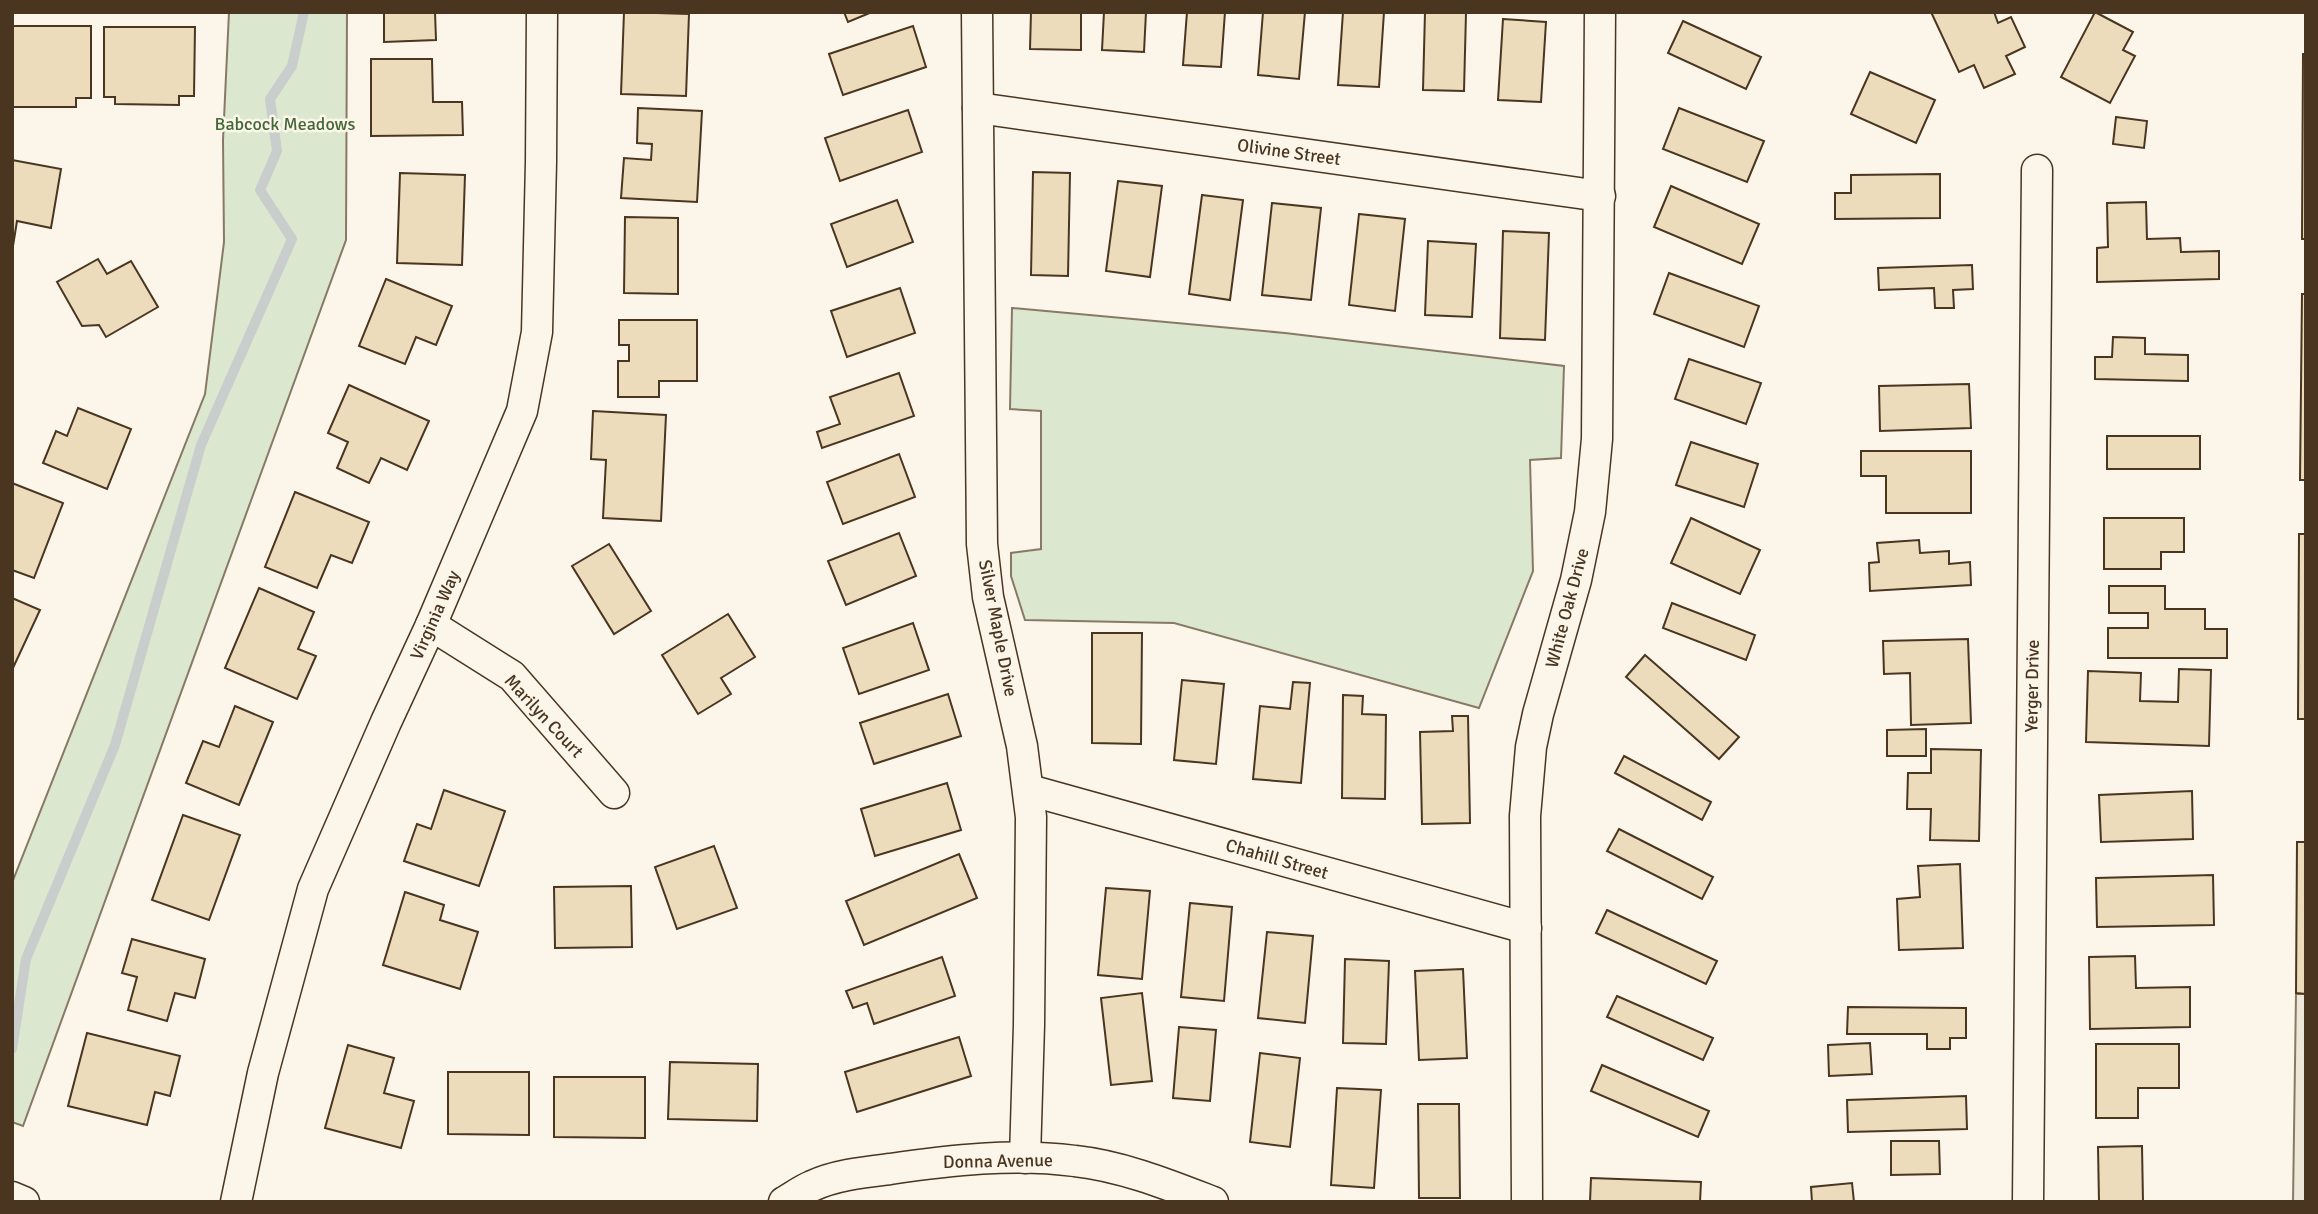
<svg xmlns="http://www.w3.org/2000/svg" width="2318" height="1214" font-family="Signika,sans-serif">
<rect width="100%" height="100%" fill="#fbf6e9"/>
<!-- green -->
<g fill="#dce7d0" stroke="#887966" stroke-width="2">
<polygon points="229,12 347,12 346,240 23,1126 12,1122 12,883 205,394 224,242 223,140"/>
<polygon points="1012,308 1285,333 1564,366 1561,458 1530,460 1533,571 1479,708 1174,623 1025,620 1011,576 1011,553 1041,549 1041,411 1010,409"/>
</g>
<!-- parking -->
<polygon fill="#ede7d9" stroke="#887966" stroke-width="2" points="2296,994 2306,994 2306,1202 2293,1202"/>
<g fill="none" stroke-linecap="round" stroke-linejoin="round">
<!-- stream -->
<polyline stroke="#c9cecd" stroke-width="10" points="12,1049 26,959 115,745 201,445 292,239 260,190 277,151 270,99 292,66 304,12"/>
</g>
<!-- building -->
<g fill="#ecdcbc" stroke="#4a3520" stroke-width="2">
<polygon points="384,12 435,12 436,40 384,42"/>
<polygon points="624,12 689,14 686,96 621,94"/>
<polygon points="844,12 872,12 848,22"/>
<polygon points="1031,12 1081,12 1081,50 1030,49"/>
<polygon points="1104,12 1146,12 1144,52 1102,50"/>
<polygon points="1187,12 1225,12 1221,67 1183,65"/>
<polygon points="1263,12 1305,12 1299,79 1258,75"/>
<polygon points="1343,12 1384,12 1379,87 1338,85"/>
<polygon points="1425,12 1466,13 1464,91 1423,90"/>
<polygon points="1931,12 1994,12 1998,23 2011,17 2025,47 2006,56 2015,74 1984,88 1974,65 1959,72"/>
<polygon points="2095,12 2133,32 2123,50 2135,56 2110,103 2061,77"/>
<polygon points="1503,19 1546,22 1541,102 1498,100"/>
<polygon points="1683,21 1761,57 1746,89 1668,53"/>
<polygon points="12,26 91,26 91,98 76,98 76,107 12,107"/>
<polygon points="913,26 926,67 843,95 829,54"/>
<polygon points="104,27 195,27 194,96 179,96 179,105 115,104 115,97 104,97"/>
<polygon points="2303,54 2306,54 2306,239 2302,239"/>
<polygon points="371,59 432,59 433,102 462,102 463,135 371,136"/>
<polygon points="1870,72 1935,100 1916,143 1851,114"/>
<polygon points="638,108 702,111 697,202 621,198 624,158 651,160 652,144 637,143"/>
<polygon points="1679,108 1764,141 1747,182 1663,149"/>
<polygon points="908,110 922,152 840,181 825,138"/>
<polygon points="2116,117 2147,121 2144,148 2113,144"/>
<polygon points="12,160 61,169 51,228 17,221 13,246"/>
<polygon points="1033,172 1070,173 1068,276 1031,275"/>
<polygon points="400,173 465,175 462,265 397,263"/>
<polygon points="1940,174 1940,218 1835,219 1835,193 1851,193 1851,175"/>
<polygon points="1118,181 1162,186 1150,277 1106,271"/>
<polygon points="1671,186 1759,224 1742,264 1654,227"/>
<polygon points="1202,195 1243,200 1230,300 1189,294"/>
<polygon points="897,200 913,242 847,267 831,224"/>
<polygon points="2146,202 2147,239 2180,238 2181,252 2219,251 2219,279 2097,282 2097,248 2108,247 2107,203"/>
<polygon points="1272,203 1321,208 1311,300 1262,295"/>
<polygon points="1359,214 1405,219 1395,311 1349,305"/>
<polygon points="625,217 678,218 678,294 624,293"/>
<polygon points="1503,231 1549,233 1545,340 1500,338"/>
<polygon points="1428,241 1476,244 1472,317 1425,315"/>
<polygon points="98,259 107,274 131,261 158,307 106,337 99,325 82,326 57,282"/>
<polygon points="1972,265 1973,289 1953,290 1954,308 1935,308 1934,288 1879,290 1878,268"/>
<polygon points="1669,273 1759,306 1744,347 1654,314"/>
<polygon points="386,279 452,306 436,345 416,337 405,364 359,346"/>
<polygon points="900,288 915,333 847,357 831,311"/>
<polygon points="2302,294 2306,294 2306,480 2300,480"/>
<polygon points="619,320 697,320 697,381 659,381 659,397 618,397 618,361 629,361 629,345 619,345"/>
<polygon points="2113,337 2145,338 2145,354 2188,355 2188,381 2095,379 2095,357 2112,357"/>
<polygon points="1689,359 1761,383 1746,424 1675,399"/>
<polygon points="899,373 914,416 822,448 817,432 840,424 830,397"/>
<polygon points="1969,384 1971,428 1880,431 1879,386"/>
<polygon points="349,385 429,421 407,470 381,458 369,483 337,468 348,442 328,433"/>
<polygon points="78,408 131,429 107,489 43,463 56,431 67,436"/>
<polygon points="593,411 666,415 661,521 603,518 606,460 591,459"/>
<rect x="2107" y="436" width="93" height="33"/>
<polygon points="1691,442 1758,464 1744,507 1676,485"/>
<polygon points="1861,451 1971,451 1971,513 1886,513 1886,476 1861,476"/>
<polygon points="899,454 915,497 843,524 827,482"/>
<polygon points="12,483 63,503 34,578 12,570"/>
<polygon points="295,492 369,522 352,563 331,555 317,588 265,567"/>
<polygon points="1691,518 1760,550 1740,594 1671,563"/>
<polygon points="2104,518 2184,518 2184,552 2161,552 2161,569 2104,569"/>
<polygon points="899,533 916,576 846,605 828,561"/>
<polygon points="2299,534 2306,534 2306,719 2298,719"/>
<polygon points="1919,540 1920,553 1949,551 1949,564 1970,562 1971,585 1870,591 1869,563 1879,562 1877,543"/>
<polygon points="609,544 651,611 614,634 572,566"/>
<polygon points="2109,586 2165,586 2165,609 2205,609 2205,629 2227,629 2227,658 2108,658 2108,628 2148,628 2148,613 2109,613"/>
<polygon points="259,588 314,612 298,649 316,656 297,699 225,668"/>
<polygon points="12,598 40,610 12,670"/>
<polygon points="1672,603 1755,635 1746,660 1663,628"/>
<polygon points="728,614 755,657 721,678 731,694 698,714 662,655"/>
<polygon points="913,623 929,670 859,694 843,648"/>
<polygon points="1092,633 1142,633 1141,744 1092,743"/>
<polygon points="1968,639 1971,723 1911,725 1910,673 1884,674 1883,641"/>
<polygon points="1645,655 1739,737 1719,759 1626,677"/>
<polygon points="2179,669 2211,670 2209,746 2086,742 2088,671 2141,673 2140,701 2178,702"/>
<polygon points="1182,680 1224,684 1216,764 1174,760"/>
<polygon points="1293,682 1310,683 1301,783 1253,779 1260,706 1290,709"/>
<polygon points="948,694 961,736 874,764 860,723"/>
<polygon points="1343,695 1363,696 1362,714 1386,715 1385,799 1342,798"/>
<polygon points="235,706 273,722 239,805 186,783 203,741 219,747"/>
<polygon points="1452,716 1468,716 1470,823 1422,824 1420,732 1453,731"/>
<polygon points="1926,729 1926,756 1887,756 1887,730"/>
<polygon points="1931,749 1981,750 1979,841 1930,840 1931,809 1907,809 1908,773 1931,773"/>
<polygon points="1624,756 1711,802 1702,820 1615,773"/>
<polygon points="947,783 961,830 875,856 861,809"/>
<polygon points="444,790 505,811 479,886 404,861 417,824 431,829"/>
<polygon points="2192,791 2193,839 2101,842 2099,795"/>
<polygon points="183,815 240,835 209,920 152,900"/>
<polygon points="1619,829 1713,877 1702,899 1607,851"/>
<polygon points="2297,842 2306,842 2306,994 2296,993"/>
<polygon points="714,846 737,908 677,929 655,867"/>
<polygon points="959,854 977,898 864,945 846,901"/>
<polygon points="1960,864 1963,948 1899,950 1897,899 1920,897 1918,866"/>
<polygon points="2213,875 2214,925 2097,927 2096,878"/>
<polygon points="631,886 632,947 555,948 554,887"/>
<polygon points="1106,888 1150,891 1142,979 1098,975"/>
<polygon points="405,892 444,905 440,920 478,932 460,989 383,965"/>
<polygon points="1190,903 1232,907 1224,1001 1181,997"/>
<polygon points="1607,910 1717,961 1706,984 1596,933"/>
<polygon points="1267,932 1313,936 1305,1023 1258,1018"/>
<polygon points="132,939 205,959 195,998 175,993 167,1021 128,1010 137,977 122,973"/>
<polygon points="2135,956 2136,988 2190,987 2190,1027 2090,1029 2089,957"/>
<polygon points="942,957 955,996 874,1024 867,1003 853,1008 846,991"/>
<polygon points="1345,959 1389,961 1386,1044 1343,1043"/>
<polygon points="1463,969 1467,1058 1419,1060 1415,971"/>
<polygon points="1142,993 1152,1081 1111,1085 1101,998"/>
<polygon points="1617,996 1713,1038 1703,1060 1607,1017"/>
<polygon points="1848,1007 1966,1008 1966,1038 1950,1038 1950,1049 1927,1049 1927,1034 1847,1034"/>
<polygon points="1179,1027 1216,1030 1210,1101 1173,1098"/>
<polygon points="87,1033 180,1056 170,1096 155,1092 147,1125 68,1106"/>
<polygon points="959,1037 971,1076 857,1112 845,1072"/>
<polygon points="1870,1043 1872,1074 1829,1076 1828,1045"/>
<polygon points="2096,1044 2179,1044 2179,1088 2138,1088 2138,1118 2096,1118"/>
<polygon points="348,1045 394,1058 384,1093 414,1101 401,1148 325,1128"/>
<polygon points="1260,1053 1300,1058 1290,1147 1250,1142"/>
<polygon points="670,1062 758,1064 757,1121 668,1119"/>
<polygon points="1602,1065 1709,1111 1698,1137 1591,1091"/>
<polygon points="448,1072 529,1072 529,1135 448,1134"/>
<polygon points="554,1077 645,1077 645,1138 554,1137"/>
<polygon points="1337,1088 1381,1090 1374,1188 1331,1185"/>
<polygon points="1966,1096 1967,1129 1848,1132 1847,1100"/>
<polygon points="1418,1104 1459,1104 1460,1198 1419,1198"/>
<polygon points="1891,1141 1939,1141 1940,1174 1891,1175"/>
<polygon points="2142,1146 2143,1202 2099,1202 2098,1147"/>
<polygon points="1591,1178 1701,1182 1700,1202 1590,1202"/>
<polygon points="1852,1183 1854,1202 1812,1202 1811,1187"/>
</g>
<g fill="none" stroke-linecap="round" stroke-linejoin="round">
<!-- street casing -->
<g stroke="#4a3520" stroke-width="33">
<g id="street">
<polyline points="977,12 982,544 988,597 1022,746 1031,817 1029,1025 1025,1158"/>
<polyline points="978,108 1600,196"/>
<polyline points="431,625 512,676 614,793"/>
<polyline points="1029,790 1526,928"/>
<polyline points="12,1197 24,1202"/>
<polyline points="236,1202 263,1073 313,889 386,722 431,625 522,411 537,332 541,162 542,12"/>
<path d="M 784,1202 C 793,1197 802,1190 812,1186 C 835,1175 865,1172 890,1169 C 951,1160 1013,1153 1075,1161 C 1122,1166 1169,1185 1213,1202"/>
<polyline points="1527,1202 1525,816 1531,747 1538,714 1576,580 1590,512 1597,439 1600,12"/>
<polyline points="2028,1202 2037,170"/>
</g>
</g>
<!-- street -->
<use href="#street" stroke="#fbf6e9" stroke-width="30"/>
</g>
<g text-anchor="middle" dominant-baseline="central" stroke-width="5" stroke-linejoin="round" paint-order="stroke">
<!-- park labels -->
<g font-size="18" fill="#436837" stroke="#fbf6e9">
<text x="285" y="124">Babcock Meadows</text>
</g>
<!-- street labels -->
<g font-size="18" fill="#4a3520" stroke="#fbf6e9">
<text transform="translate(1289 152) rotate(8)">Olivine Street</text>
<text transform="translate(1567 608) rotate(-75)">White Oak Drive</text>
<text transform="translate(435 615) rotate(-66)">Virginia Way</text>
<text transform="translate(998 628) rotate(79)">Silver Maple Drive</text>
<text transform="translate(2032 686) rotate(-89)">Yerger Drive</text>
<text transform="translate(544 716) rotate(47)">Marilyn Court</text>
<text transform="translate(1277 859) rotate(16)">Chahill Street</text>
<text transform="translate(998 1161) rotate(-1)">Donna Avenue</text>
</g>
</g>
<!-- border -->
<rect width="2318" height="1214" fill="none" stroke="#4a3520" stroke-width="28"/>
</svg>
